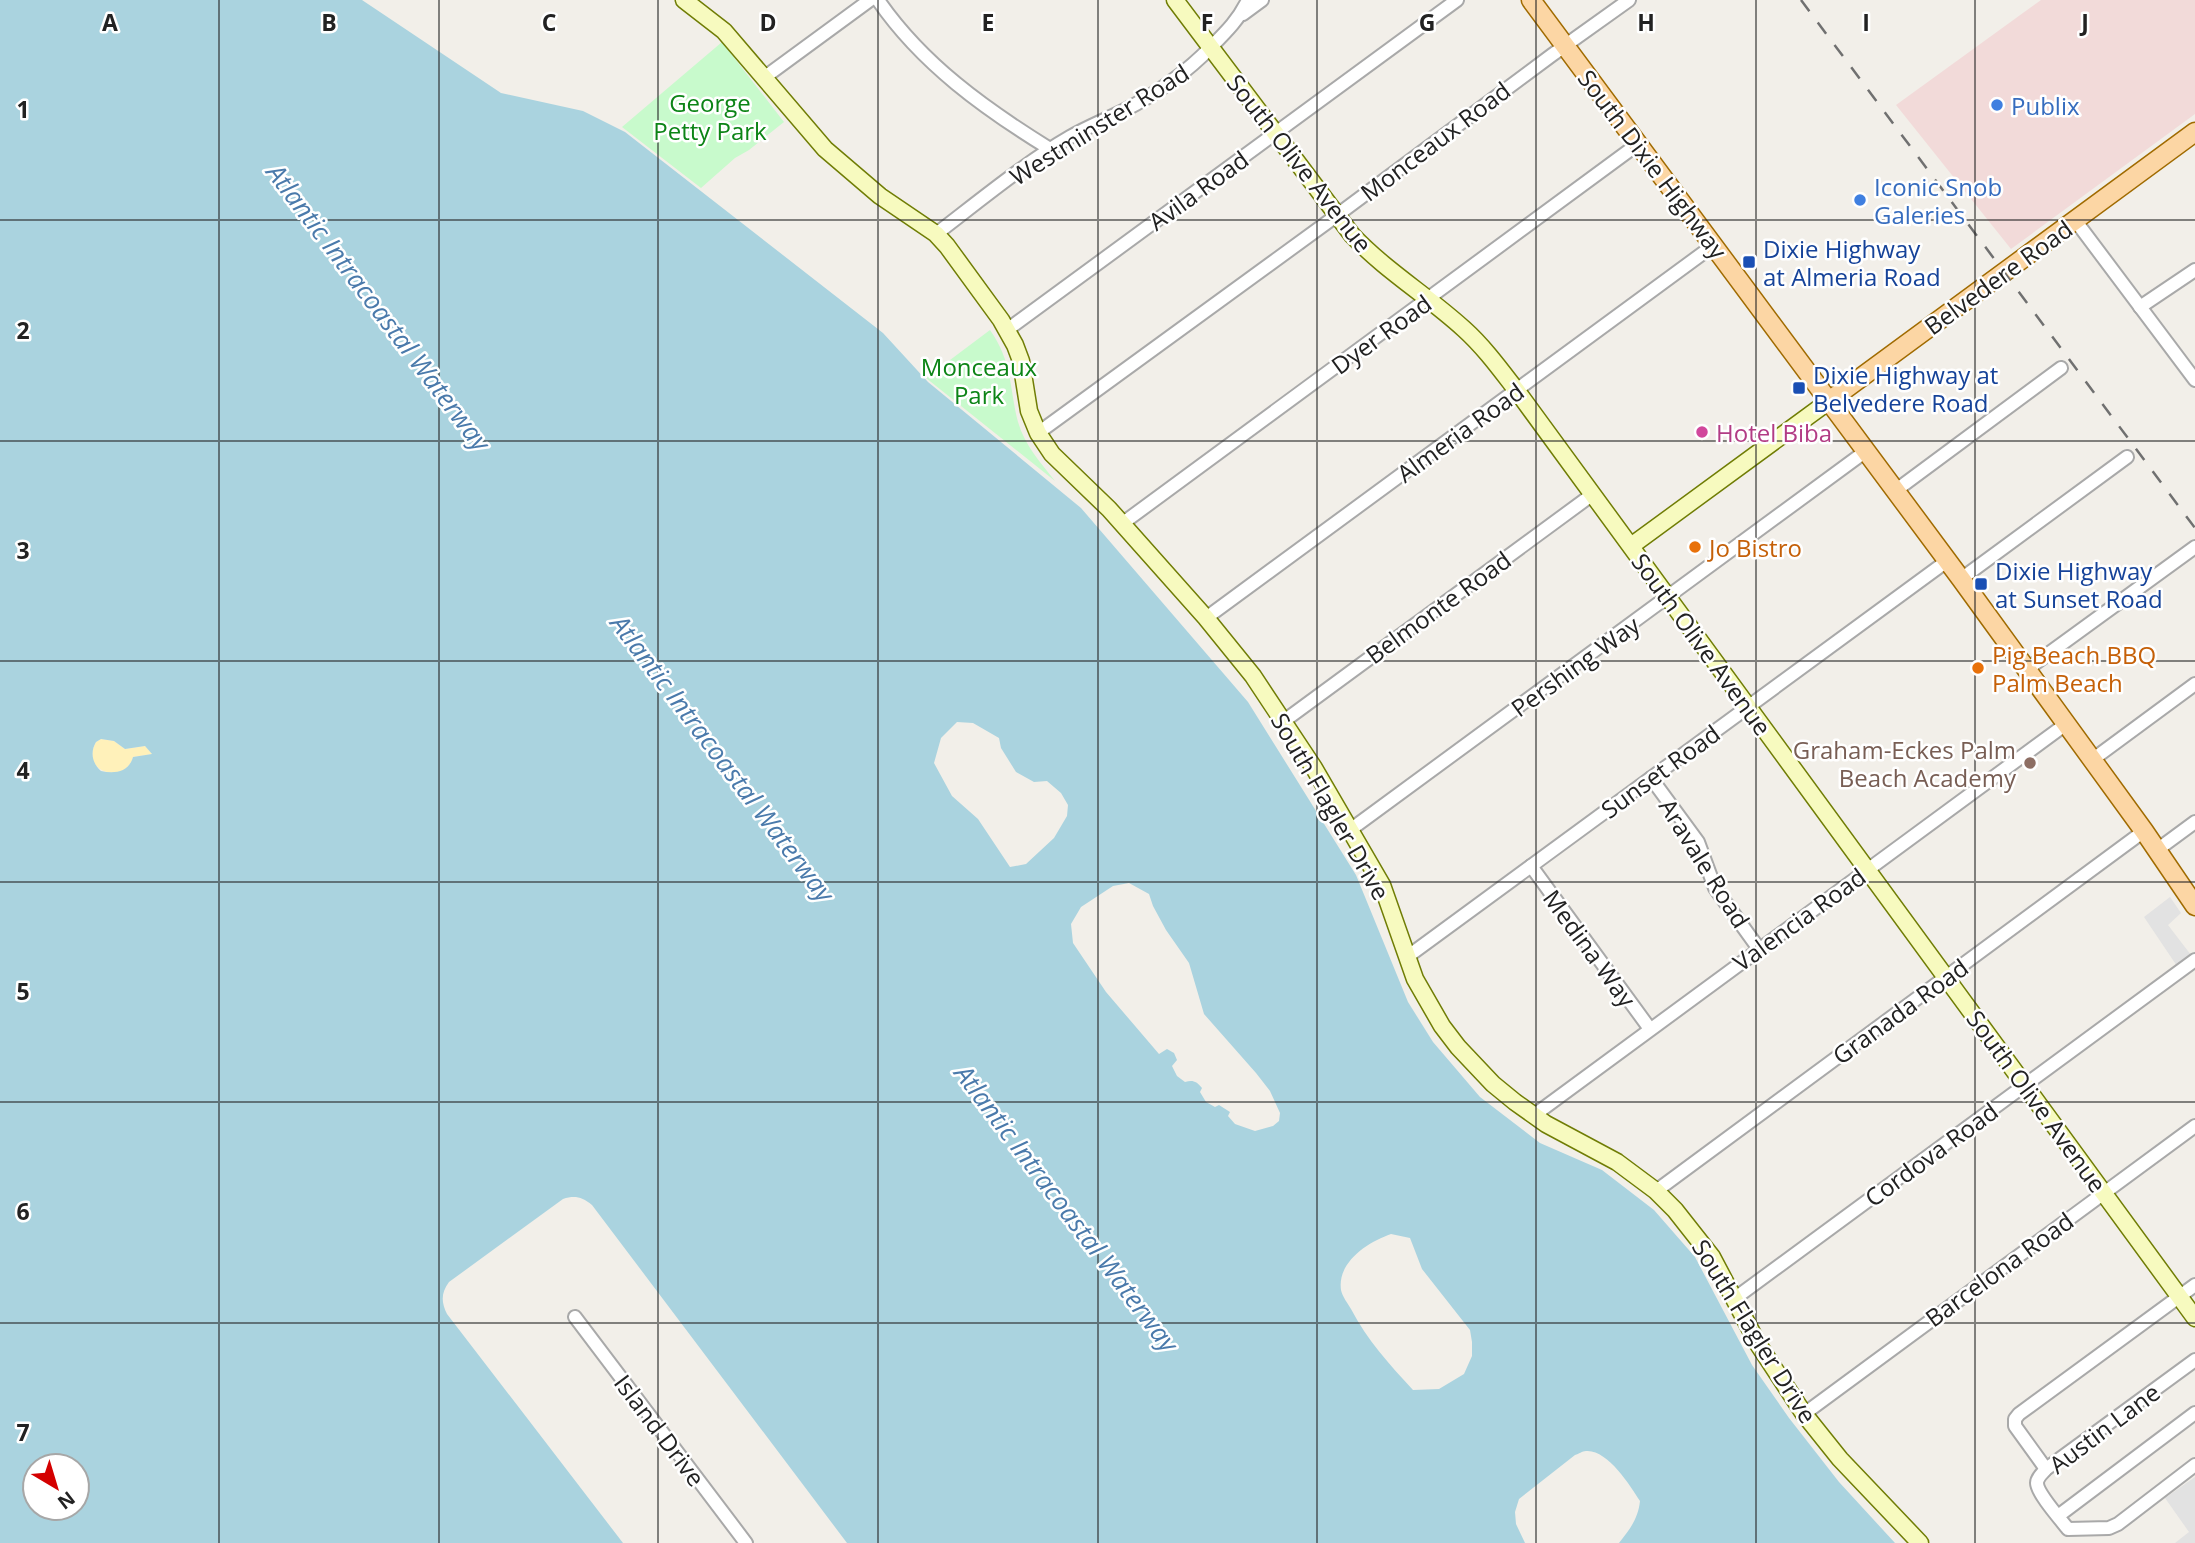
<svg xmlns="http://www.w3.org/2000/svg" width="2195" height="1543" font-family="'Open Sans',sans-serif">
<rect width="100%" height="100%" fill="#f2efe9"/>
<!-- commercial -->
<polygon fill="#f2dad9" points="2041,0 2195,0 2195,114 2011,249 1896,105"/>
<!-- sand -->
<path fill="#fff1ba" d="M 101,739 L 114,741 L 125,749 L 145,746 L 152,754 L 133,757 C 126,785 79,773 96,742 Z"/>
<!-- park -->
<g fill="#c8facc">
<polygon points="722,42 784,122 749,150 735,158 701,188 622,127"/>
<path d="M 990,330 C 1013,363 1009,387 1018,422 C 1025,446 1041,463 1055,481 L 926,378 Z"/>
</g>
<!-- parking -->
<g fill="#e2e2e2">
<polygon points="2170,897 2181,913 2168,925 2191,955 2177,966 2144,917"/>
<polygon points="2195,1477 2195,1543 2175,1543 2189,1532 2165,1498"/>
</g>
<!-- water -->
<path fill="#aad3df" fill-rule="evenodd" d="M 0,0 L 362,0 L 501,93 L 583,111 L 625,132 L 883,333 L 928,382 L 1081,508 L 1248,702 L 1356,875 L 1408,1002 L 1433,1042 L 1480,1097 L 1540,1143 L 1602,1170 L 1654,1210 L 1695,1257 L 1752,1365 L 1789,1418 L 1839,1482 L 1895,1543 L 1619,1543 C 1630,1529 1638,1519 1640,1501 C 1630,1485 1607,1449 1586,1451 C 1582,1451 1579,1454 1575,1455 L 1519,1499 L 1515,1512 L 1516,1524 L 1525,1543 L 847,1543 L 592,1205 C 582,1197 575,1195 563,1199 L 449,1282 C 441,1293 441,1302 447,1314 L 623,1543 L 0,1543 ZM 957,722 L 973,723 L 999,738 L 1001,748 L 1016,772 L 1034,782 L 1047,781 L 1061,793 L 1068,805 L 1067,816 L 1054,838 L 1026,864 L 1010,867 L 978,819 L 952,796 L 934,763 L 941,738 ZM 101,739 L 114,741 L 125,749 L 145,746 L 152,754 L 133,757 C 129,772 115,774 101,771 C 92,763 90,752 96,742 ZM 1129,883 L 1149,894 L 1153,906 L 1166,930 L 1189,963 L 1204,1014 L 1256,1073 L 1270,1091 L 1280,1113 L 1279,1121 L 1273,1126 L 1255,1131 L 1235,1124 L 1228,1116 L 1230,1112 L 1219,1105 L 1215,1107 L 1206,1102 L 1200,1092 L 1202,1088 C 1196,1081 1193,1080 1185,1082 L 1177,1076 L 1172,1066 L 1177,1060 L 1174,1053 L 1167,1049 L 1159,1054 L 1106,992 L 1073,943 L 1071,924 L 1081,907 L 1113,886 ZM 1391,1234 L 1410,1238 L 1422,1269 L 1470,1330 L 1472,1342 L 1472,1356 L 1464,1374 L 1439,1389 L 1413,1390 C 1390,1365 1367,1340 1351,1309 C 1348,1304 1342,1296 1341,1290 C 1337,1262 1368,1242 1391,1234 ZM 35,1466 L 77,1466 L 77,1508 L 35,1508 Z"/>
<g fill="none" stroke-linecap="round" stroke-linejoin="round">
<!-- street casing -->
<g stroke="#a9a9a9" stroke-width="16">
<g id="street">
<path d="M 878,0 C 922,64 985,109 1050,149"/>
<polyline points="1243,14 1262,0"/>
<polyline points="765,77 870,0"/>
<polyline points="2075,220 2195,380"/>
<path d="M 936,234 C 978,202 1025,163 1070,137 C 1087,127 1105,120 1123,111 C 1156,94 1186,73 1212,46 C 1227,31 1239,19 1248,0"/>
<polyline points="2140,307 2195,270"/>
<polyline points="1007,330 1457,0"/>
<polyline points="1038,433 1336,216 1552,55 1629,0"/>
<polyline points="1895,491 2061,368"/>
<polyline points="1123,523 1638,144"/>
<polyline points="1961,579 2127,457"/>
<polyline points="1206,618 1714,245"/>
<polyline points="2026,670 2195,547"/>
<polyline points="1284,721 1593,494"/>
<polyline points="2092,760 2195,684"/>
<polyline points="1651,778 1698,842 1715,888 1759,949"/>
<polyline points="1350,830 1866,451"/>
<polyline points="2157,850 2195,822"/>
<polyline points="1531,866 1650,1029"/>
<polyline points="1407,957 1947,561"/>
<polyline points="1533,1116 2066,724"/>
<polyline points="1656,1191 2144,831"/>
<polyline points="1734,1299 2195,960"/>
<polyline points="575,1317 746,1543"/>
<path d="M 2195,1360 L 2046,1469 C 2043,1473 2037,1477 2037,1483 C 2037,1493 2061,1520 2068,1529 L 2109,1528 L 2118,1524 L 2195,1465"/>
<polyline points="1804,1414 2195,1126"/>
<polyline points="2046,1469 2015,1426 2015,1419 2019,1414 2195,1285"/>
<polyline points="2058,1516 2195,1413"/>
</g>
</g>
<!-- secondary casing -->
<g stroke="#707d05" stroke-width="19">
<g id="secondary">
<polyline points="684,0 724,31 825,149 880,196 936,234 947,246 1001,320 1015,345 1021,361 1029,411 1038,433 1052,454 1109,509 1206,618 1253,676 1314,768 1382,885 1415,979 1442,1026 1458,1047 1493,1084 1515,1102 1546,1124 1617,1162 1656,1191 1675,1210 1712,1257 1758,1344 1804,1414 1840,1459 1920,1543"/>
<path d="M 1175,0 L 1352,235 C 1386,271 1428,296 1464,329 C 1484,347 1500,369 1517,391 L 2195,1318"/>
<polyline points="1631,546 1829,401"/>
</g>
</g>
<!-- primary casing -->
<g stroke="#a06b00" stroke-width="21">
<g id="primary">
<polyline points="1531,0 1961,579 2144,831 2195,906"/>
<polyline points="1829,401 2195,132"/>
</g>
</g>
<!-- street -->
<use href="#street" stroke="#fff" stroke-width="12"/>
<!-- secondary -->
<use href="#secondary" stroke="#f7fabf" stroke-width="16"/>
<!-- primary -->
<use href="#primary" stroke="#fcd6a4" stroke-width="18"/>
<!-- rail -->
<polyline stroke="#707070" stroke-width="2.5" stroke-dasharray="14 14" stroke-linecap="butt" points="1801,0 2195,528"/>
</g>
<!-- grid -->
<path fill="none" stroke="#222" stroke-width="2" stroke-opacity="0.55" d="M 219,0 L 219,1543M 439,0 L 439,1543M 658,0 L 658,1543M 878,0 L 878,1543M 1098,0 L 1098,1543M 1317,0 L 1317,1543M 1536,0 L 1536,1543M 1756,0 L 1756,1543M 1975,0 L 1975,1543M 0,220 L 2195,220M 0,441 L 2195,441M 0,661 L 2195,661M 0,882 L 2195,882M 0,1102 L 2195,1102M 0,1323 L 2195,1323"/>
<!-- markers -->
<g fill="#3f7fe0" stroke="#fff" stroke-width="2.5">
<circle cx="1997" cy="105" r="7"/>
<circle cx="1860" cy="200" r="7"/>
</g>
<g fill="#1a4fb4" stroke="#fff" stroke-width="2.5">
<rect x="1742" y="255" width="14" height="14" rx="3.5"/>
<rect x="1792" y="381" width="14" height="14" rx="3.5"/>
<rect x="1974" y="577" width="14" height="14" rx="3.5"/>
</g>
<circle fill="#d1479c" stroke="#fff" stroke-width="2.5" cx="1702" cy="432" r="7"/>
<g fill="#e8710a" stroke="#fff" stroke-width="2.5">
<circle cx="1695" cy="547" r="7"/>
<circle cx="1978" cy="668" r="7"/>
</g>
<circle fill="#8d6e63" stroke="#fff" stroke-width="2.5" cx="2030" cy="763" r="7"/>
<g text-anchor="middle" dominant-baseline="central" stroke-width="5" stroke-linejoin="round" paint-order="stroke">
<!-- park labels -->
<g font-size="24" fill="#0c8416" stroke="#fff">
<text x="710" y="102">George<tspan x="710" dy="28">Petty Park</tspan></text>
<text x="979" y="366">Monceaux<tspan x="979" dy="28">Park</tspan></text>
</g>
<!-- shop labels -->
<g font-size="24" fill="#366cbe" stroke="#fff" text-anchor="start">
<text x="2011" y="105">Publix</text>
<text x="1874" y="186">Iconic Snob<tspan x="1874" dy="28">Galeries</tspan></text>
</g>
<!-- street labels -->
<g font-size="24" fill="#222" stroke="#fff">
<text transform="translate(1099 124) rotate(-32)">Westminster Road</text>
<text transform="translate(1435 141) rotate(-37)">Monceaux Road</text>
<text transform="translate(1300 163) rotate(52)">South Olive Avenue</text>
<text transform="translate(1653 164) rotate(53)">South Dixie Highway</text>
<text transform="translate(1198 190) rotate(-36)">Avila Road</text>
<text transform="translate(1998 277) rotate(-36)">Belvedere Road</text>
<text transform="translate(1381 334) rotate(-36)">Dyer Road</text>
<text transform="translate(1460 432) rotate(-36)">Almeria Road</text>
<text transform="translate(1438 607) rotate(-36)">Belmonte Road</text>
<text transform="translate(1702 644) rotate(54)">South Olive Avenue</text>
<text transform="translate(1575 666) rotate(-36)">Pershing Way</text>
<text transform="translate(1660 771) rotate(-36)">Sunset Road</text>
<text transform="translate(1331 806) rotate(60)">South Flagler Drive</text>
<text transform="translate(1705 863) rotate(58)">Aravale Road</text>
<text transform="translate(1799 919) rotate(-36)">Valencia Road</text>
<text transform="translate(1590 948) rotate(54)">Medina Way</text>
<text transform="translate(1900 1011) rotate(-36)">Granada Road</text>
<text transform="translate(2037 1101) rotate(54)">South Olive Avenue</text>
<text transform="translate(1931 1154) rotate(-36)">Cordova Road</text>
<text transform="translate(1999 1269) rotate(-36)">Barcelona Road</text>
<text transform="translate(1755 1331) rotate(58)">South Flagler Drive</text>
<text transform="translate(2104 1428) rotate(-37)">Austin Lane</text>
<text transform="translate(660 1430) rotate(53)">Island Drive</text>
</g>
<!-- transit labels -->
<g font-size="24" fill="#164399" stroke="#fff" text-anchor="start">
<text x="1763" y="248">Dixie Highway<tspan x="1763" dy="28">at Almeria Road</tspan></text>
<text x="1813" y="374">Dixie Highway at<tspan x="1813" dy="28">Belvedere Road</tspan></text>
<text x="1995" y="570">Dixie Highway<tspan x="1995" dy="28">at Sunset Road</tspan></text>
</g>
<!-- hotel labels -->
<g font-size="24" fill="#b23c85" stroke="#fff" text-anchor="start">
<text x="1716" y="432">Hotel Biba</text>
</g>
<!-- food labels -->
<g font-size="24" fill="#c56008" stroke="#fff" text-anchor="start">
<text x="1709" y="547">Jo Bistro</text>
<text x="1992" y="654">Pig Beach BBQ<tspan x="1992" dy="28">Palm Beach</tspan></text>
</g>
<!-- education labels -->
<g font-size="24" fill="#785e54" stroke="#fff" text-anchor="end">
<text x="2016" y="749">Graham-Eckes Palm<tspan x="2016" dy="28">Beach Academy</tspan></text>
</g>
<!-- water labels -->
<g font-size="26" font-style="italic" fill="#4a7aab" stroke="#fff">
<text transform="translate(379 307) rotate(53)">Atlantic Intracoastal Waterway</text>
<text transform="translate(723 758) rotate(53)">Atlantic Intracoastal Waterway</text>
<text transform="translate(1067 1208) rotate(53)">Atlantic Intracoastal Waterway</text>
</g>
</g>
<g font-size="23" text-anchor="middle" font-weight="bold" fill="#222" stroke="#fff" stroke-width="5" stroke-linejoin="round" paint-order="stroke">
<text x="110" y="31">A</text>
<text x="329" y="31">B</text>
<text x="549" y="31">C</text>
<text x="768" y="31">D</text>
<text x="988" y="31">E</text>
<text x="1207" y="31">F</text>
<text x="1427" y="31">G</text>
<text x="1646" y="31">H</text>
<text x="1866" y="31">I</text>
<text x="2085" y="31">J</text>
<text x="23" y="118">1</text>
<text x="23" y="339">2</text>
<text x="23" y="559">3</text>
<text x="23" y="779">4</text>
<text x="23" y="1000">5</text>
<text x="23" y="1220">6</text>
<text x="23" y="1441">7</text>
</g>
<!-- north arrow -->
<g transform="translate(56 1487) rotate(142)"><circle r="33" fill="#ffffff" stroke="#a7a7a7" stroke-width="2"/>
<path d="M0-5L12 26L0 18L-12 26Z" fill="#d40000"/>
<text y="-10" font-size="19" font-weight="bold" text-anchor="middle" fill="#222222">N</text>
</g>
</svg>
